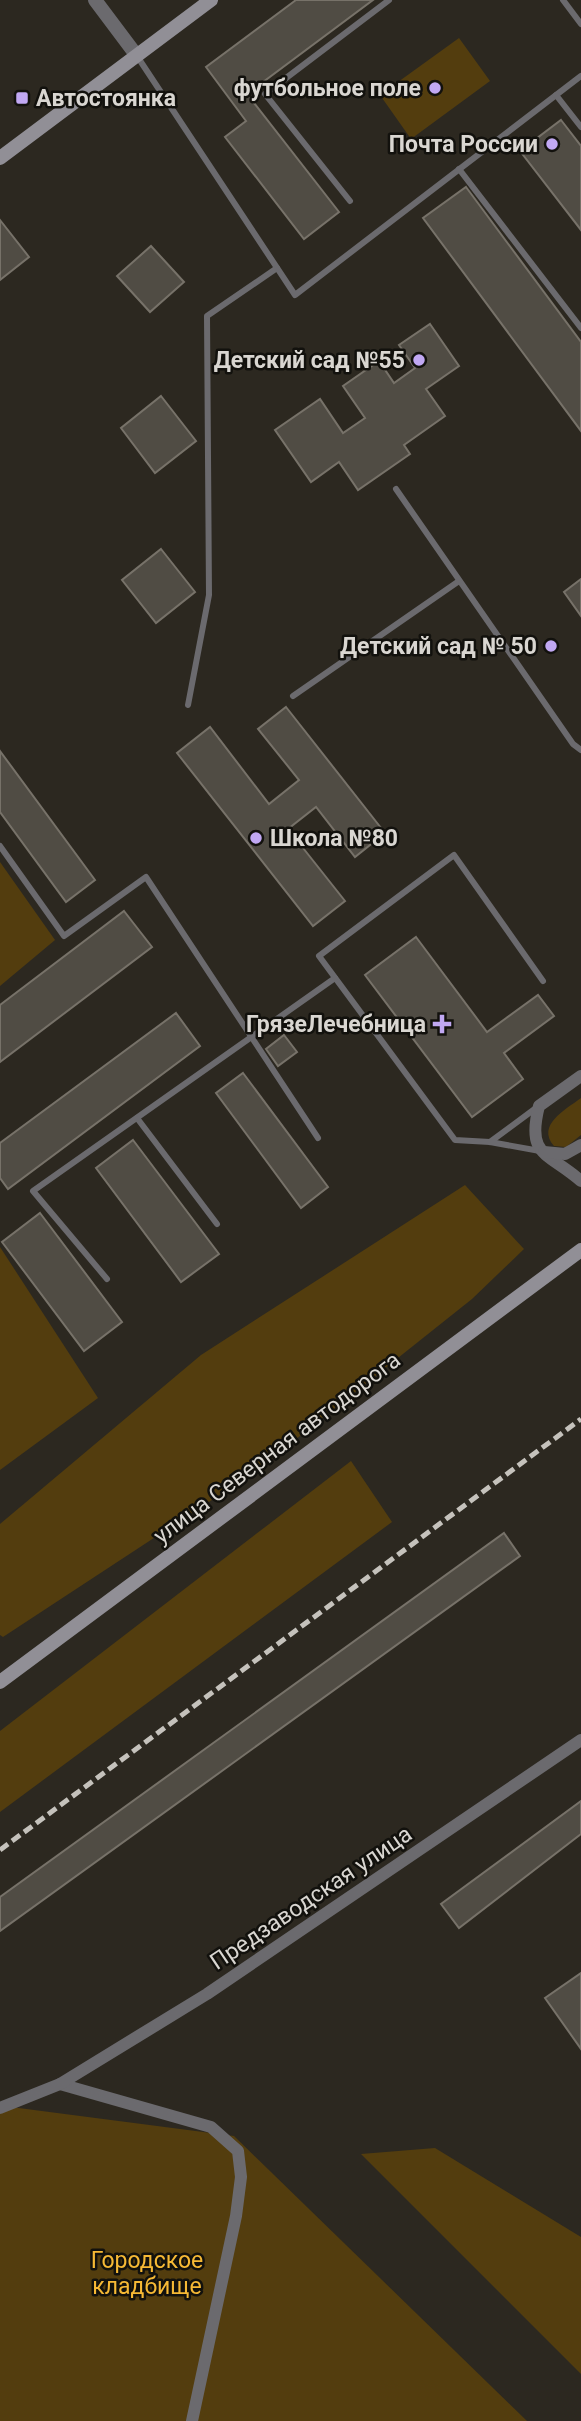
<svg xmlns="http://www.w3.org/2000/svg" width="581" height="2421" font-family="Roboto,sans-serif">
<rect width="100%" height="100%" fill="#2c2820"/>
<!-- green -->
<g fill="#533d0e">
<polygon points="459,38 490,81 411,139 380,95"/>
<polygon points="0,862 55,940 0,986"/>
<path d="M 581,1098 L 581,1135 L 566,1147 L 554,1146 C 536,1125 565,1110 581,1098 Z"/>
<polygon points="465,1185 524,1249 472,1299 256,1471 3,1637 0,1635 0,1524 201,1355"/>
<polygon points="0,1247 98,1398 0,1470"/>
<polygon points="351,1461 392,1522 0,1812 0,1731"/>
<polygon points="11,2107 234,2136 527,2421 0,2421 0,2112"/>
<polygon points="435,2148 581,2237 581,2374 361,2154"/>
</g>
<!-- building -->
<g fill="#504c44" stroke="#777269" stroke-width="2">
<polygon points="296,0 373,0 247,94 339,212 304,239 225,137 246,121 206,67"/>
<polygon points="561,120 581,146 581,230 520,151"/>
<polygon points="466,187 581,342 581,431 423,218"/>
<polygon points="0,220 29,257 0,280"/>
<polygon points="151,246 184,282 150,312 117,276"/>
<polygon points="430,324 459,366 426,389 445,416 404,445 410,454 358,490 339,462 311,482 275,430 320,399 343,433 365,418 343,386 379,361 394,383 415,368 399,345"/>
<polygon points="161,396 196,441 155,473 121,428"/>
<polygon points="161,549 195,592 156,623 122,580"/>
<polygon points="581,579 581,616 564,592"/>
<polygon points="286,707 385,833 355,857 316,807 288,829 345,901 313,926 177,753 210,727 269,804 299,780 258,729"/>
<polygon points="0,751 95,880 66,902 0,812"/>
<polygon points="124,911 152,947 0,1062 0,1005"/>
<polygon points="416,937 487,1032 538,995 554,1016 504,1053 523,1079 472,1117 365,975"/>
<polygon points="176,1013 200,1046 8,1189 0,1178 0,1143"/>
<polygon points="284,1035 297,1052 278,1066 266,1049"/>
<polygon points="243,1073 328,1187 301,1208 216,1093"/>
<polygon points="133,1140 219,1254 181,1282 96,1168"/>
<polygon points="40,1213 122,1322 84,1351 2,1242"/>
<polygon points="504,1533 520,1556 0,1931 0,1897"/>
<polygon points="581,1801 581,1834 459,1928 441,1904"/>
<polygon points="581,1973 581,2049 545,1998"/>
</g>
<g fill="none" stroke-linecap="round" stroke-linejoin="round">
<!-- service -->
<g stroke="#6b6a6e" stroke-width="6">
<polyline points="563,0 581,24"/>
<polyline points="137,56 295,295 581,76"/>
<polyline points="556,95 581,127"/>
<polyline points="459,169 581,328"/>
<polyline points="350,201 265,94 389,0"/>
<polyline points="396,489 573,744 581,750"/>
<polyline points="293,696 459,581"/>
<polyline points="188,705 209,595 207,316 277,268"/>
<polyline points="0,846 64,936 146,877 318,1138"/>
<polyline points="137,1118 217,1224"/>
<polyline points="490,1142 536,1108"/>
<polyline points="540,1151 490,1142 455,1140 319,956 454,855 543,981"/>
<polyline points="107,1279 33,1191 335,978"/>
</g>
<!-- minor -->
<g stroke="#6b6a6e" stroke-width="12">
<path d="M 581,1076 L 539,1106 C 526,1157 548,1152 581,1181"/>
<polyline points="544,1152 565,1154 581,1145"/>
<polyline points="60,2084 211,2127 238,2151 241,2177 236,2216 192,2421"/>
<polyline points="0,2108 60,2084 207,1994 581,1740"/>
</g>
<!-- tertiary -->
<polyline stroke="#6b6a6e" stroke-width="14" points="95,0 137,56"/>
<!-- secondary -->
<g stroke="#918f96" stroke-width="14">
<polyline points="0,158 211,0"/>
<polyline points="0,1682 581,1250"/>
</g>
<!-- rail -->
<polyline stroke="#c5c2bc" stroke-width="5" stroke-dasharray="10 5" stroke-linecap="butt" points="0,1850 581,1419"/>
</g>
<!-- markers -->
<g fill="#c1a8f3" stroke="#12110d" stroke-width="2.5">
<circle cx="435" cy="88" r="7"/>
<rect x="15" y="91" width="14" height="14" rx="3.5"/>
<circle cx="552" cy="144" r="7"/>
<circle cx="419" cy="360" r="7"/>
<circle cx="551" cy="646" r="7"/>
<circle cx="256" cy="838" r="7"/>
<path d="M438.5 1013.5h7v7h7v7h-7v7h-7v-7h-7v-7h7z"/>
</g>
<g text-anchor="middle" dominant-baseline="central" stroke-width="5" stroke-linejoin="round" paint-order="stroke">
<!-- poi labels -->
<g font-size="23" font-weight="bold" fill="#d9d6d1" stroke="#12110d" text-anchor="end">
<text x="421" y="88">футбольное поле</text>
<text x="36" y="98" text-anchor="start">Автостоянка</text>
<text x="538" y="144">Почта России</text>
<text x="405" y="360">Детский сад №55</text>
<text x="537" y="646">Детский сад № 50</text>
<text x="270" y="838" text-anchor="start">Школа №80</text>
<text x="426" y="1024">ГрязеЛечебница</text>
</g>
<!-- street labels -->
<g font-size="23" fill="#d9d6d1" stroke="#12110d">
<text transform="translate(277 1448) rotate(-37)">улица Северная автодорога</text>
<text transform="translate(311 1898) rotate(-34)">Предзаводская улица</text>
</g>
<!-- park labels -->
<g font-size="23" fill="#f6b935" stroke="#12110d">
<text x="147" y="2260">Городское<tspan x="147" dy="26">кладбище</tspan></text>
</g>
</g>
</svg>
